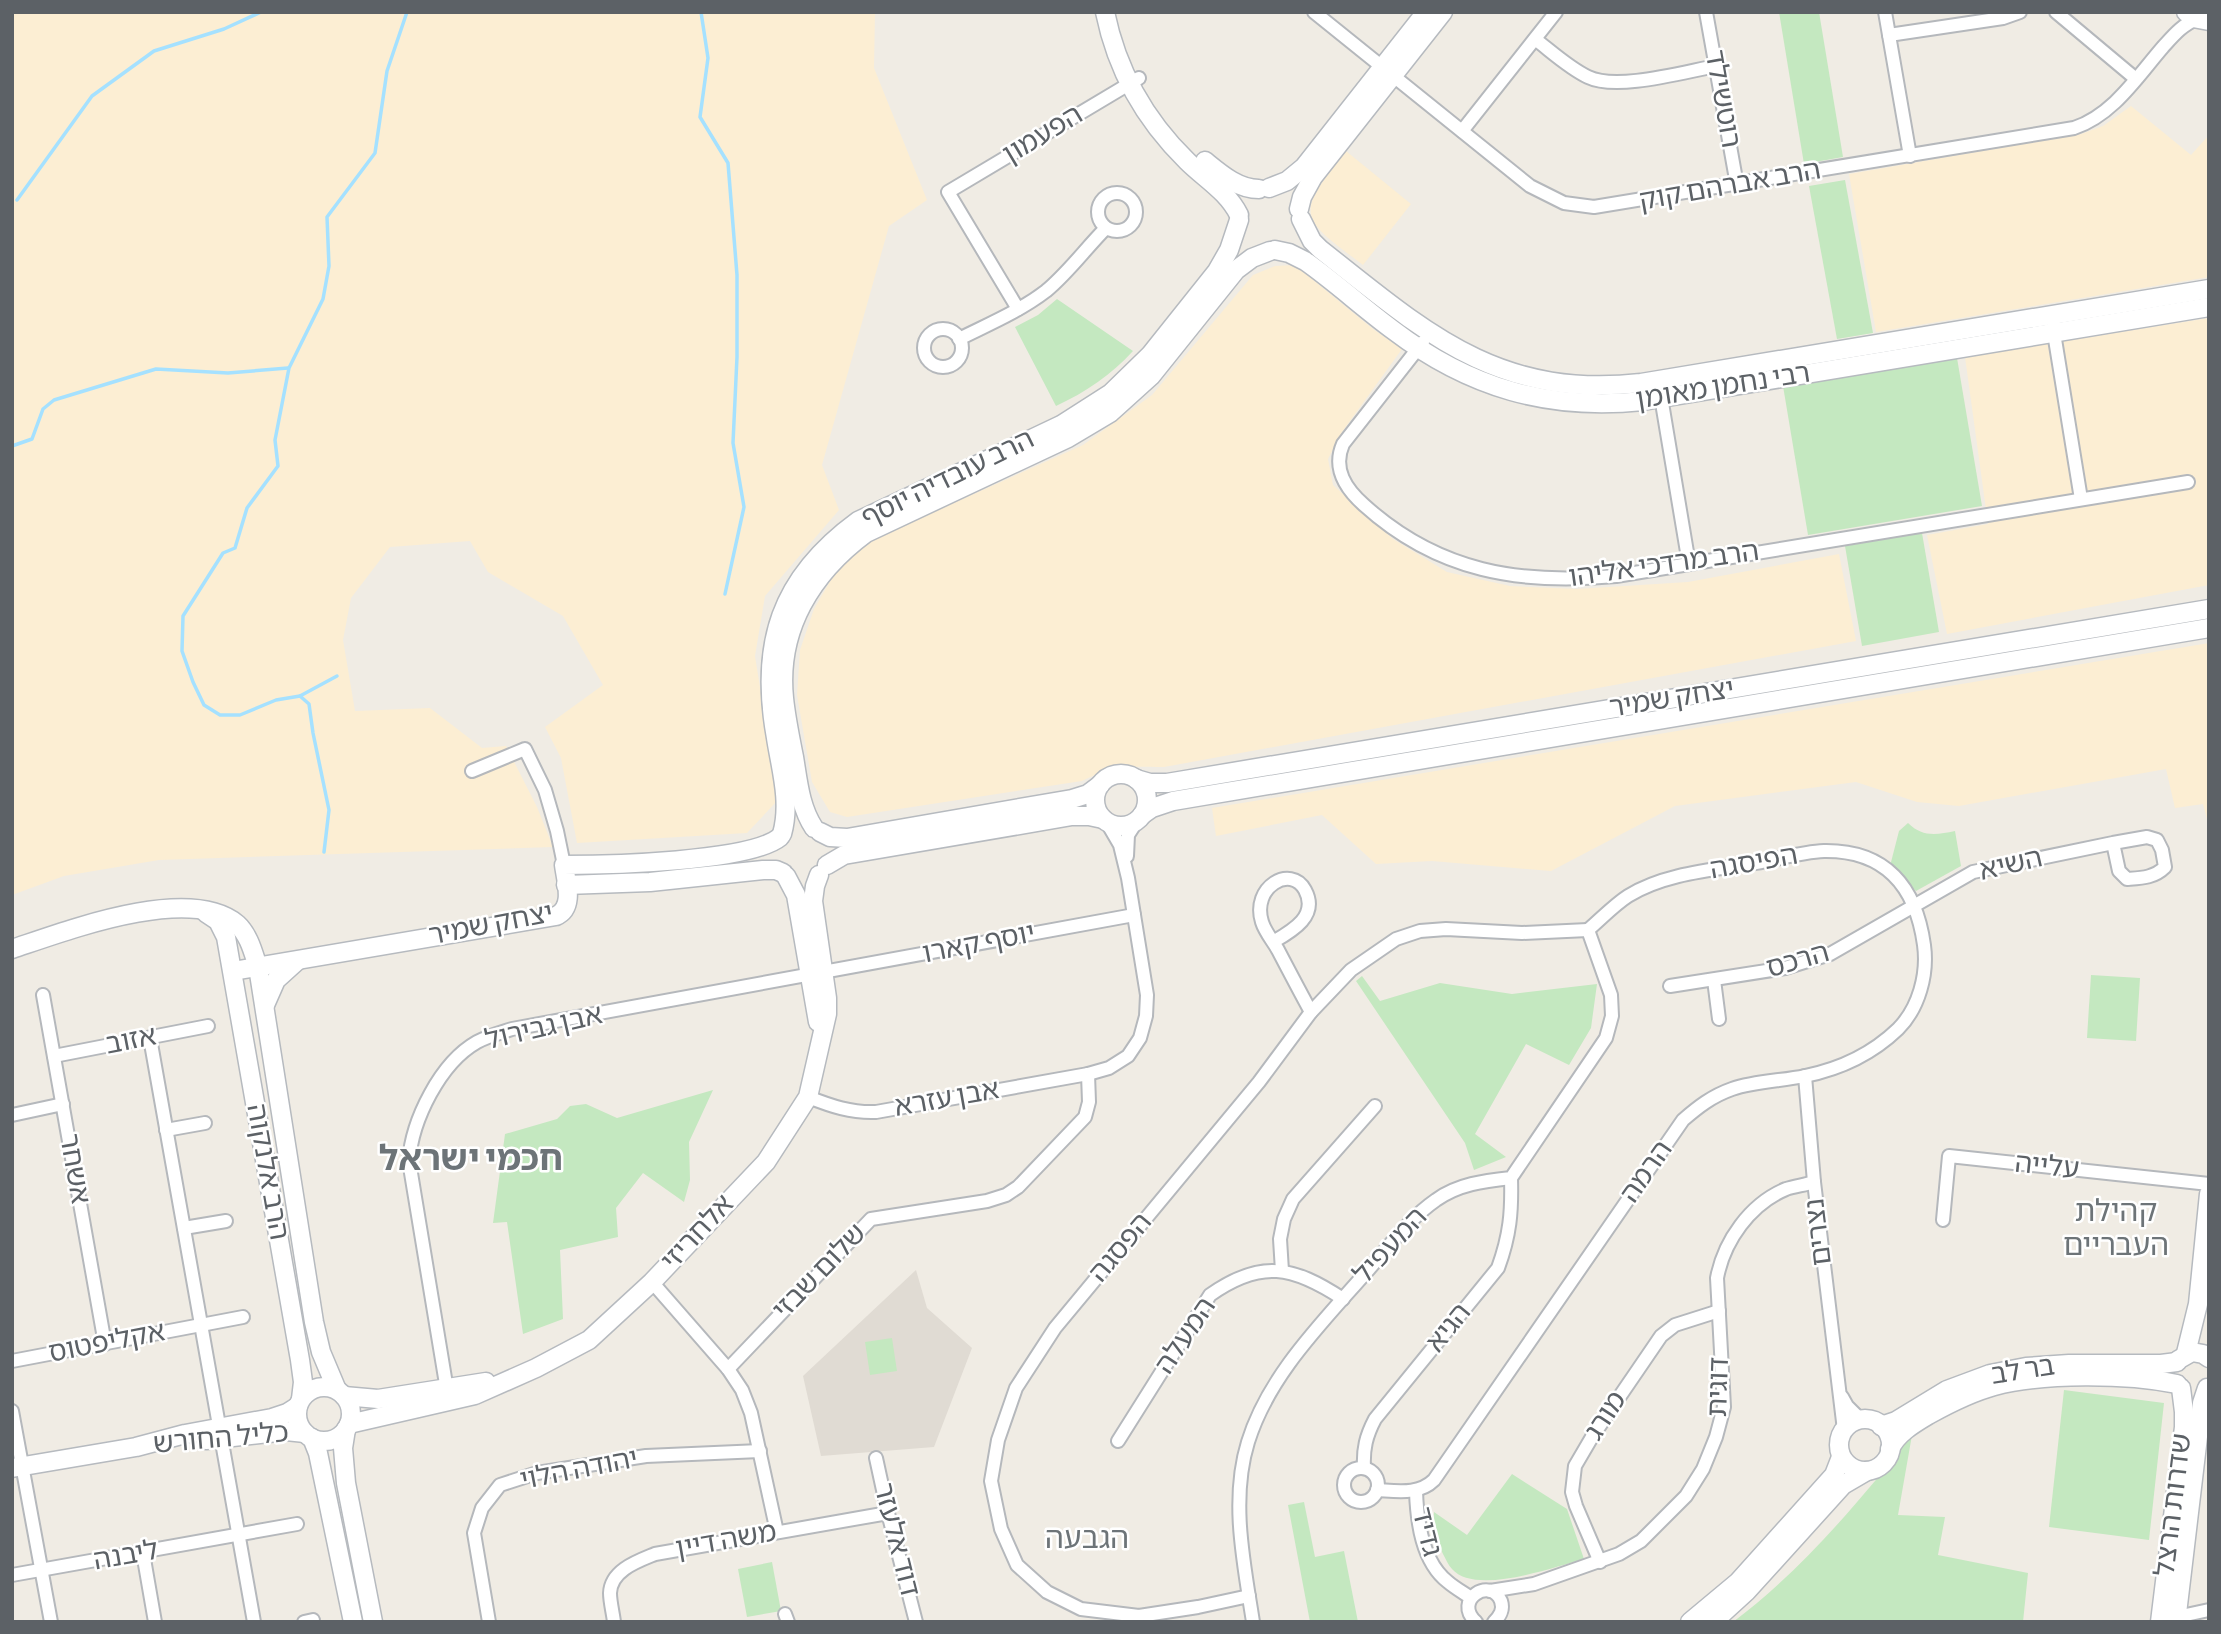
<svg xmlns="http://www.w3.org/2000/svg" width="2221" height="1634" font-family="'Alegreya Sans','Noto Sans Hebrew',sans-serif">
<rect width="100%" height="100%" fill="#f0ece4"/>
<!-- education -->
<polygon fill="#e0dbd3" points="916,1270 927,1308 972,1348 934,1447 821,1456 803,1376"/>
<!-- green -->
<g fill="#c4e8c0">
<polygon points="1779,12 1819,12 1843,157 1804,164"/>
<polygon points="1845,180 1873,333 1837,339 1809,186"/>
<path d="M 1057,299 L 1133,351 C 1111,375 1086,392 1056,406 L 1015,327 L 1038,315 Z"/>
<polygon points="1957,358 1982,506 1808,535 1783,386"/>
<polygon points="1922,533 1939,632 1862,646 1845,546"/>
<path d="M 1908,823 C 1922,837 1936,835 1955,831 L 1961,866 L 1916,891 L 1890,866 L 1899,831 Z"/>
<polygon points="2091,975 2140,978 2136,1041 2087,1038"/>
<polygon points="1362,976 1380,1001 1440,983 1512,994 1597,984 1591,1028 1569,1065 1526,1044 1475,1134 1506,1157 1474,1170 1465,1143 1356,981"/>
<polygon points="713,1090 689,1142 690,1180 684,1202 643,1173 616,1208 618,1237 560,1250 563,1319 523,1334 507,1222 493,1223 505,1134 557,1119 570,1106 586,1104 617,1118"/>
<polygon points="892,1338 897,1371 870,1375 865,1342"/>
<polygon points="2064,1390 2164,1403 2149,1540 2049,1527"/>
<path d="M 1912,1435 L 1898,1515 L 1945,1517 L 1938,1555 L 2028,1573 L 2023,1622 L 1733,1622 C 1799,1573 1861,1500 1912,1435 Z"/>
<path d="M 1512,1474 L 1567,1509 L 1584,1559 C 1554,1567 1475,1596 1452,1569 C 1448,1565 1446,1559 1443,1554 C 1436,1541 1433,1527 1434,1512 L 1467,1535 Z"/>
<polygon points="1304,1502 1315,1557 1344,1551 1358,1622 1310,1622 1288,1505"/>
<polygon points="772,1562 781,1611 747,1617 738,1569"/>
</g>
<!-- sand -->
<g fill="#fceed3">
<polygon points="12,12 875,12 874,68 927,200 889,226 822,465 839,510 765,596 755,656 778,800 747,833 577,843 561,758 545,727 603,685 563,616 488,572 470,541 390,547 351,598 343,640 355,711 430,708 482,748 506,746 537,807 553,847 159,860 64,876 12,895"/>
<polygon points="2131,106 2191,155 2209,135 2209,277 1876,332 1849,174 2081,134 2103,126"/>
<path d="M 1346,151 L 1411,204 L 1363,265 C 1299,217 1294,216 1346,151 Z"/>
<path d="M 1295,265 L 1373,329 L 1402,349 L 1342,432 L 1328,459 L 1333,485 L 1393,539 L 1447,572 L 1510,586 L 1577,589 L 1688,582 L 1839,554 L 1856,641 L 1164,767 C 1127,767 1117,764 1082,781 L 847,817 L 830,812 L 812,782 L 797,695 L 800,650 L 814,609 L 836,571 L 871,540 L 1083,445 L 1152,395 L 1253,275 L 1275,266 Z"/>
<polygon points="2209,318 2209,585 1947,634 1927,535 1988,524 1965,357"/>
<polygon points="2209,643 2209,827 2203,804 2175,808 2166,769 1959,806 1917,802 1856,782 1675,806 1551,871 1432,861 1376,864 1322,815 1216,836 1212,808"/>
</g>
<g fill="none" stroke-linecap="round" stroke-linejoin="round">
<!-- stream -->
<g stroke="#a5e1ff" stroke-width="3.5">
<polyline points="701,12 708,58 700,117 728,163 737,275 737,357 733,443 744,507 725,594"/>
<polyline points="17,200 92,96 154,51 224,29 261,12"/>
<polyline points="12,446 32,439 43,409 54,400 156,369 228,373 288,368"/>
<polyline points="300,696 337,676"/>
<polyline points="324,852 329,810 313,733 309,704 300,696 276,700 240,715 220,715 204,705 193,682 182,651 183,616 223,553 235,548 247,508 278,466 275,440 289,368 323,299 329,266 327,217 375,153 387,71 407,12"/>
</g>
<!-- street casing -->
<g stroke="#b5b8bc" stroke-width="16">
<g id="street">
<path d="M 1314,12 L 1530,186 L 1564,203 L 1594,207 L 2074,128 C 2113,115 2137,77 2163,47 C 2173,36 2183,24 2197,19"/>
<polyline points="1706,12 1737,185"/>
<polyline points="1885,12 1910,156"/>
<polyline points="2056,12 2136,79"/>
<polyline points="1889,35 2003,18 2020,12"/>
<path d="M 1535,39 C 1552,52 1569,68 1588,77 C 1617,91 1683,72 1716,66"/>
<polyline points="1462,131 1556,12"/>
<circle cx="1117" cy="212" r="19"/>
<polyline points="1018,309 948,192 1139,78"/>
<polyline points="2053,327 2081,499"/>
<circle cx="943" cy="348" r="19"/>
<path d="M 959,339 C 989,324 1020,311 1046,291 C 1068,273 1086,248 1106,228"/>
<path d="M 1423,342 L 1343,444 C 1332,469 1346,489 1364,505 C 1438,572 1520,585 1616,576 L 2188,482"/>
<polyline points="1660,391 1689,564"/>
<polyline points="472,771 525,749 545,790 557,831 564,865"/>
<polyline points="1127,856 1128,835 1137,821"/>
<path d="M 1273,942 C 1292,931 1319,916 1305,890 C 1291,864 1251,887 1262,922 C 1265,932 1273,941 1278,950 C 1289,971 1300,992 1311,1012"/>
<polyline points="1714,980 1719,1019"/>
<path d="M 1670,986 L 1785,968 L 1830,954 L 1973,872 L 2113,843 L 2147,837 L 2157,840 L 2162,850 L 2165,867 C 2154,878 2141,878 2127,879 L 2119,871 L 2113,843"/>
<polyline points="43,995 105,1344"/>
<polyline points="150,1038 254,1622"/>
<polyline points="54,1056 208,1026"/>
<polyline points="1805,1076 1814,1182 1844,1430"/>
<path d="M 808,1097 C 831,1106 851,1113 876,1112 L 1088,1074 L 1109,1068 L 1128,1056 L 1140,1038 L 1146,1016 L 1147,995 L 1128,878 L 1120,845 L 1106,821"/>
<polyline points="12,1115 63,1104"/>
<polyline points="166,1130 205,1123"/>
<polyline points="1943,1220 1949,1156 2209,1184"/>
<polyline points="184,1228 226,1221"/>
<polyline points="1282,1271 1280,1239 1284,1219 1293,1199 1375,1106"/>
<polyline points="652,1282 728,1369 742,1390 751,1413 777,1532"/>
<polyline points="12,1361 243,1317"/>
<polyline points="728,1369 871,1219 987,1201 1006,1195 1018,1187 1085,1117 1089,1102 1088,1074"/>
<path d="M 448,1396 L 409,1161 C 412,1120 440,1063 477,1042 C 488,1036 500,1033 512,1029 L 1134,915"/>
<polyline points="1842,1397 1847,1406 1861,1420"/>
<polyline points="12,1411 51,1622"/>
<path d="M 1118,1441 L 1210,1295 C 1261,1259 1293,1266 1343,1299"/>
<polyline points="876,1458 888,1513 916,1622"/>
<path d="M 1364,1468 C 1363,1449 1366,1436 1375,1419 L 1498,1268 C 1510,1235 1512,1212 1511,1178"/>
<circle cx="1361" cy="1485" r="17"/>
<path d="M 1377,1490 C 1397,1491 1419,1495 1434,1480 L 1683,1120 C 1698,1107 1712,1096 1732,1089 C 1755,1081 1781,1081 1805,1076 C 1840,1069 1872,1054 1898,1029 C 1919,1008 1928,974 1924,945 C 1916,887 1886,850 1824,851 C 1802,852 1778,859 1756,863 C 1714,870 1665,873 1628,896 C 1614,905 1601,919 1588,930"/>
<path d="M 1416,1491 C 1417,1522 1422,1562 1448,1582 C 1455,1588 1464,1593 1471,1598"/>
<polyline points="143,1553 155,1622"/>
<polyline points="1600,1562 1576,1506 1572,1492 1575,1466 1592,1437 1661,1336 1675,1325 1719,1311"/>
<polyline points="12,1575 297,1524"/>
<path d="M 1490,1591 L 1534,1584 L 1619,1554 L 1641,1541 L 1686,1496 L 1703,1469 L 1716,1437 L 1724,1407 L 1717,1278 C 1724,1241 1750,1204 1786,1189 C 1795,1186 1805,1185 1814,1182"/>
<polyline points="1249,1596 1198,1607 1139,1616 1081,1609 1047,1592 1017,1565 1001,1529 991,1481 998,1440 1016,1388 1055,1328 1259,1082 1311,1012 1351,970 1396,939 1420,931 1446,929 1522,933 1588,930"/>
<polyline points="785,1614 788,1622"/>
<polyline points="2172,1618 2209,1610"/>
<polyline points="304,1622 313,1620"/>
<polyline points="489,1622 474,1533 482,1508 500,1485 537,1473 646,1456 760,1451"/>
<path d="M 614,1622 C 613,1613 610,1602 610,1593 C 611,1570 638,1561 655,1554 L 888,1513"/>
<path d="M 1253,1622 C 1244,1564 1230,1500 1248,1442 C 1269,1374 1324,1321 1369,1269 C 1390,1245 1410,1218 1436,1200 C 1458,1184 1484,1181 1511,1178 L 1606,1038 L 1612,1016 L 1611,995 L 1588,930"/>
<path d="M 1476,1622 C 1452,1600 1491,1576 1501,1601 C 1504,1610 1500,1616 1494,1622"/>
</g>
</g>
<!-- secondary casing -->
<g stroke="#b6babf" stroke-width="21">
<g id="secondary">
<path d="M 1105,12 C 1117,71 1144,119 1187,161 C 1205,179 1227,191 1239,215"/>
<polyline points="2186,12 2193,18 2209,21"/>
<path d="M 1205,161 C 1221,174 1238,189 1259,189"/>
<polyline points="1269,188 1287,181 1304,167 1426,12"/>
<polyline points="1299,209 1302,197 1313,177 1443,12"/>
<path d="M 1301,219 L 1312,241 L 1320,249 C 1425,332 1497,399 1641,383 L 2209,289"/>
<path d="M 1275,250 L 1289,253 L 1305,261 C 1335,282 1363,308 1393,330 C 1469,388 1549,411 1643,401 L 2209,307"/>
<circle cx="1121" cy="800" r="26"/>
<polyline points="1136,779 1150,783 1167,783 2209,609"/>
<polyline points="1142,815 1152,808 1173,801 2209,628"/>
<path d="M 814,828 C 800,807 798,781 794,757 C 790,737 786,718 784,698 C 777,629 812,573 866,533 L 1068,438 L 1110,413 L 1151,376 L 1236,270 L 1252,258 L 1270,251"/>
<polyline points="820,832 830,837 847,838 1072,799 1088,794 1100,785"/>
<path d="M 782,834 C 791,802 781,770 776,738 C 759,644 780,578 858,521 L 1061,425 L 1111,393 L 1150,355 L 1217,271 L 1229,250 L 1239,220"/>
<polyline points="827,865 844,855 1072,816 1089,816 1103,819"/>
<polyline points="786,876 796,895 818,1022"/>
<polyline points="566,885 650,882 763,870 776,870 783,873"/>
<polyline points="206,913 218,921 226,937 300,1360 303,1382 301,1399"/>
<path d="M 12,949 C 66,931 189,884 237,924 C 249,935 253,952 258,967 L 314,1322 L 321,1352 L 337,1390"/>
<path d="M 233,971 L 556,916 C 575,908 566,881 564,865 C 606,865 750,862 780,837"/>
<polyline points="265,1005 276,980 297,961"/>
<polyline points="2186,1353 2198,1304 2209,1194"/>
<polyline points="2178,1360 2192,1352 2203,1354 2209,1358"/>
<circle cx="324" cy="1414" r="27"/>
<polyline points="344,1396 378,1399 486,1382"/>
<circle cx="1865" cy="1445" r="26"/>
<polyline points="349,1424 475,1395 536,1368 589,1340 652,1282 766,1162 808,1097 827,1014 827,998 813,901 815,886 819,875"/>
<polyline points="1881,1426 1896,1421 1947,1390 1990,1374 2026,1367 2069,1364 2161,1364 2177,1362"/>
<polyline points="346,1429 343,1448 346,1483 373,1622"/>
<polyline points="312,1438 318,1453 353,1622"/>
<polyline points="206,1440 286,1431 305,1433"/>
<path d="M 1890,1449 C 1897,1433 1915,1423 1930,1414 C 1950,1403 1972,1392 1994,1386 C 2045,1373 2126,1374 2177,1384"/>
<polyline points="12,1468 136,1447 185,1434 272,1418 287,1413 298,1406"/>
<polyline points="1690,1622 1738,1582 1834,1475 1841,1457"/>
<polyline points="1713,1622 1747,1591 1843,1485 1867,1471"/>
<polyline points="2160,1622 2184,1427 2184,1412 2181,1388"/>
<polyline points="2176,1622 2202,1403 2207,1388"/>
</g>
</g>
<!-- street -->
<use href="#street" stroke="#fff" stroke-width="12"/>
<!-- secondary -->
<use href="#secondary" stroke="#fff" stroke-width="18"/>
</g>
<g text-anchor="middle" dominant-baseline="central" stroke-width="5" stroke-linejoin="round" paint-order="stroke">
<!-- street labels -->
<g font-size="28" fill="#5c6166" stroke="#fff">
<text transform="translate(1722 99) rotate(80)">רוטשילד</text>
<text transform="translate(1043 135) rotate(-31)">הפעמון</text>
<text transform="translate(1730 186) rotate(-10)">הרב אברהם קוק</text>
<text transform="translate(1723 387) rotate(-9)">רבי נחמן מאומן</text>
<text transform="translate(948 479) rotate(-26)">הרב עובדיה יוסף</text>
<text transform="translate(1664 565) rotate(-8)">הרב מרדכי אליהו</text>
<text transform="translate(1672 699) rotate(-9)">יצחק שמיר</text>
<text transform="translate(1754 863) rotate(-10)">הפיסגה</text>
<text transform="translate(2011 865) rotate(-13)">השיא</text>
<text transform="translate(491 925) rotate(-11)">יצחק שמיר</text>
<text transform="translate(979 944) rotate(-11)">יוסף קארו</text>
<text transform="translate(1798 961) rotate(-16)">הרכס</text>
<text transform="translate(544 1028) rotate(-13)">אבן גבירול</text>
<text transform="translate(131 1041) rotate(-11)">אזוב</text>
<text transform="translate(947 1099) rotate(-10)">אבן עזרא</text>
<text transform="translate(2047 1167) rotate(6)">עלייה</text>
<text transform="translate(74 1169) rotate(80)">אשחר</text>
<text transform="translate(267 1172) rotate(80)">הרב אלנקוה</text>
<text transform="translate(1647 1172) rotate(-55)">הרמה</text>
<text transform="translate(1819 1232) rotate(-97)">נצרים</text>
<text transform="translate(698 1233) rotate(-47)">אלחריזי</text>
<text transform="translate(1391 1246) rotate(-47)">המעפיל</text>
<text transform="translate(1121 1248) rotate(-50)">הפסגה</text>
<text transform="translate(820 1272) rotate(-46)">שלום שבזי</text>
<text transform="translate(1449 1328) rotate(-51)">הגיא</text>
<text transform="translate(1186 1336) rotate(-56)">המעלה</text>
<text transform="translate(107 1343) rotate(-11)">אקליפטוס</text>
<text transform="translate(2023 1371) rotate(-9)">בר לב</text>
<text transform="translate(1719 1387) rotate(-88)">דוגית</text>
<text transform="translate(1606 1416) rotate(-57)">מורג</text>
<text transform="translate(221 1439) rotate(-5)">כליל החורש</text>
<text transform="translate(579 1470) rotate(-11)">יהודה הלוי</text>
<text transform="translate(2174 1505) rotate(-83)">שדרות הרצל</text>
<text transform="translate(1426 1532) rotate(76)">גדיד</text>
<text transform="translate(896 1540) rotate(76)">דוד אלעזר</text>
<text transform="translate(726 1541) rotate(-10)">משה דיין</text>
<text transform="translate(126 1556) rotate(-10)">ליבנה</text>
</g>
<!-- neighbourhood labels -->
<g font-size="30" fill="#6d7478" stroke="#fff">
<text x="2116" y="1212">קהילת<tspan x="2116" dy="34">העבריים</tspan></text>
<text x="1087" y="1539">הגבעה</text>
</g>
<!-- district labels -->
<g font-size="35" font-weight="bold" fill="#6d7478" stroke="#fff">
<text x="471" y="1159">חכמי ישראל</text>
</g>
</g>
<!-- border -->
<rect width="2221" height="1634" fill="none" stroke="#5c6166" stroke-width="28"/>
</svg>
